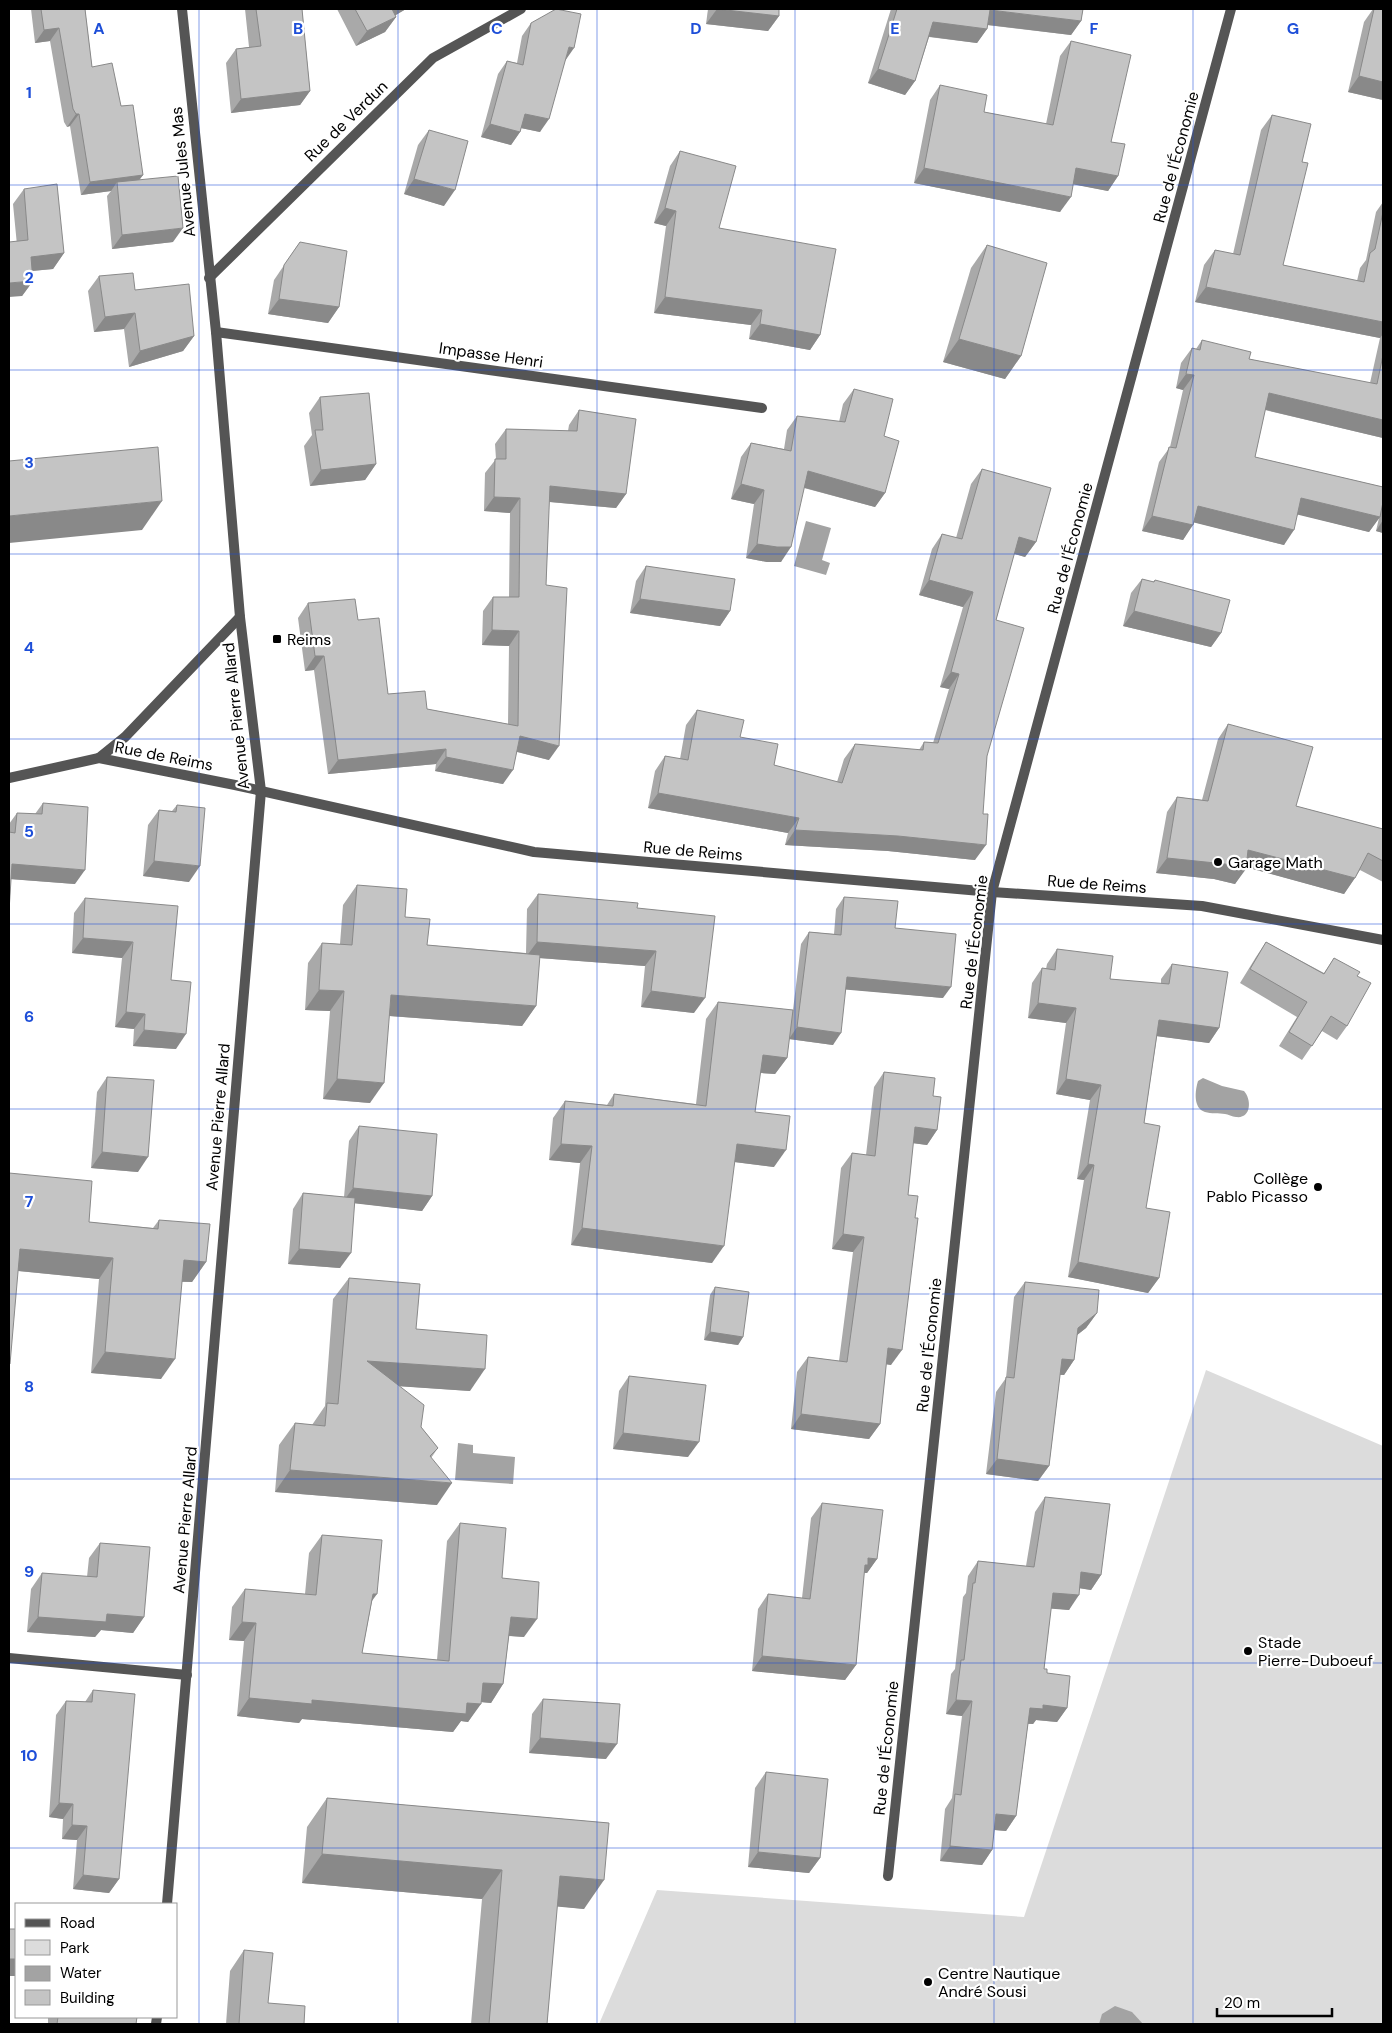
<svg xmlns="http://www.w3.org/2000/svg" width="1392" height="2033" font-family="'DM Sans',sans-serif">
<rect width="100%" height="100%" fill="#fff"/>
<!-- green -->
<polygon fill="#dcdcdc" points="1206,1370 1383,1446 1383,2024 599,2024 657,1890 1024,1917"/>
<!-- water -->
<g fill="#a3a3a3">
<polygon points="806,521 831,528 822,560 830,563 826,575 794,566"/>
<path d="M 1203,1078 L 1222,1086 L 1244,1091 C 1252,1100 1251,1119 1236,1117 C 1232,1117 1228,1114 1225,1114 C 1219,1113 1211,1114 1205,1112 C 1193,1108 1195,1091 1198,1081 Z"/>
<polygon points="458,1443 473,1445 473,1453 515,1457 513,1484 455,1480"/>
<polygon points="1115,2006 1132,2012 1143,2024 1099,2024 1102,2014"/>
</g>
<g fill="none" stroke-linecap="round" stroke-linejoin="round">
<!-- street -->
<g stroke="#555" stroke-width="10">
<polyline points="209,278 433,58 521,9"/>
<polyline points="216,332 762,408"/>
<polyline points="99,758 125,737 240,617"/>
<polyline points="9,778 99,758 235,785 534,852 992,892 1202,906 1383,940"/>
<polyline points="9,1658 187,1675"/>
<polyline points="888,1876 992,892 1231,9"/>
<polyline points="167,1904 261,791 240,617 216,332 182,9"/>
<polyline points="156,2024 157,2017"/>
</g>
</g>
<!-- wall -->
<g fill="#a9a9a9">
<polygon points="31,9 85,9 92,67 121,106 143,175 139,180 173,242 112,249 107,196 111,191 81,195 70,126 67,127 64,122 50,41 35,43"/>
<polygon points="245,9 302,9 310,91 300,105 231,113 226,63 236,49 249,47"/>
<polygon points="337,9 406,9 395,15 396,17 385,32 356,46"/>
<polygon points="708,9 779,9 779,16 768,31 706,24"/>
<polygon points="891,9 1083,9 1081,21 1071,35 987,25 987,29 977,43 929,37 915,81 905,95 868,83"/>
<polygon points="1373,9 1383,9 1383,100 1348,92 1364,22"/>
<polygon points="531,23 565,61 540,132 521,128 520,132 511,145 481,137 498,74 507,61 517,63 522,36"/>
<polygon points="1071,41 1111,142 1118,176 1108,191 1073,184 1060,212 914,183 930,100 940,85 984,112 1046,124 1060,56"/>
<polygon points="1272,115 1302,162 1283,265 1357,281 1360,268 1366,260 1376,212 1383,202 1383,438 1265,410 1255,457 1383,487 1383,533 1376,531 1379,518 1369,532 1298,514 1284,545 1194,522 1183,540 1142,531 1159,462 1170,447 1183,390 1176,388 1181,363 1192,348 1196,349 1202,340 1249,359 1370,383 1380,338 1195,302 1204,265 1215,250 1233,254 1261,130"/>
<polygon points="429,130 444,206 404,194 418,145"/>
<polygon points="680,151 719,228 820,335 810,350 749,339 751,325 654,313 666,226 654,223 670,166"/>
<polygon points="24,189 64,253 53,269 32,271 33,281 22,296 13,204"/>
<polygon points="300,242 339,307 328,323 268,314 274,280"/>
<polygon points="987,245 1021,356 1005,379 943,362 971,268"/>
<polygon points="99,276 135,290 194,336 183,351 129,367 124,329 94,332 88,291"/>
<polygon points="854,389 884,436 885,493 875,507 804,488 781,562 767,562 746,558 754,504 731,499 741,457 751,443 784,449 787,430 797,416 839,422 843,404"/>
<polygon points="320,397 376,464 365,480 310,486 304,446 312,435 309,413"/>
<polygon points="579,410 626,494 616,508 549,502 546,585 549,760 517,752 503,784 435,771 436,764 328,774 314,670 305,671 298,618 308,603 358,620 388,694 427,709 508,724 509,646 482,645 483,611 493,597 509,597 510,513 484,511 485,473 496,459 495,444 506,429 568,431 569,425"/>
<polygon points="982,469 1036,542 1025,557 1014,554 996,620 987,756 975,860 888,851 785,845 788,833 648,808 655,771 665,756 680,759 686,725 697,710 740,737 774,765 837,782 844,759 855,744 919,750 924,742 933,743 949,689 940,687 963,607 919,595 932,549 942,534 956,538 971,484"/>
<polygon points="646,566 730,611 720,626 630,613 636,581"/>
<polygon points="1142,579 1153,582 1155,580 1221,633 1211,647 1123,626 1131,593"/>
<polygon points="1228,724 1296,806 1383,829 1383,882 1360,870 1344,894 1246,867 1235,884 1214,879 1156,873 1167,812 1177,797 1202,800 1218,739"/>
<polygon points="43,803 75,884 11,879 9,911 9,824 17,813 35,814"/>
<polygon points="177,805 189,882 143,876 148,825 159,810 172,811"/>
<polygon points="357,885 405,917 427,945 526,953 527,909 538,894 637,908 694,1013 641,1007 645,966 539,958 536,1006 522,1026 389,1016 370,1103 323,1099 330,1011 305,1010 308,963 322,943 340,944 343,905"/>
<polygon points="844,897 895,928 943,998 846,989 833,1045 789,1039 787,1058 775,1074 760,1073 755,1112 774,1167 735,1162 712,1263 571,1245 580,1163 549,1160 553,1118 565,1101 607,1105 614,1094 696,1104 706,1019 718,1002 793,1010 801,944 809,932 834,934 836,909"/>
<polygon points="85,898 171,980 176,1049 133,1046 134,1029 115,1027 122,958 72,953 74,913"/>
<polygon points="1266,942 1324,973 1334,958 1357,976 1347,1026 1337,1040 1322,1031 1302,1060 1279,1046 1297,1017 1240,983 1256,957"/>
<polygon points="1057,949 1110,979 1161,984 1161,979 1172,964 1219,1028 1209,1043 1157,1036 1144,1123 1146,1208 1159,1278 1148,1293 1068,1277 1084,1180 1077,1179 1090,1100 1056,1094 1066,1023 1028,1018 1032,983 1042,968 1046,969 1047,964"/>
<polygon points="884,1072 933,1096 937,1130 927,1145 913,1143 891,1365 886,1364 880,1424 869,1439 791,1429 797,1372 808,1357 839,1361 853,1252 832,1249 841,1168 852,1153 866,1155 874,1087"/>
<polygon points="107,1077 138,1172 91,1168 97,1092"/>
<polygon points="359,1126 432,1196 422,1211 355,1203 340,1268 288,1264 293,1209 303,1193 344,1197 349,1141"/>
<polygon points="9,1173 89,1222 153,1228 159,1220 206,1262 192,1282 182,1282 161,1379 91,1373 99,1279 18,1271"/>
<polygon points="349,1278 416,1329 470,1391 399,1386 421,1427 438,1448 431,1458 437,1505 275,1492 279,1445 295,1423 312,1425 325,1406 333,1299"/>
<polygon points="1025,1282 1097,1313 1086,1328 1077,1335 1074,1360 1064,1375 1060,1375 1049,1466 1038,1481 986,1474 996,1392 1006,1378 1014,1297"/>
<polygon points="715,1287 743,1337 738,1345 704,1340 710,1295"/>
<polygon points="629,1376 688,1457 613,1449 619,1391"/>
<polygon points="1045,1497 1101,1575 1091,1590 1080,1588 1069,1610 1051,1608 1044,1669 1067,1708 1057,1722 1036,1720 1033,1724 1028,1724 1016,1816 1006,1831 994,1830 992,1850 982,1865 940,1861 945,1809 952,1798 962,1716 946,1714 951,1674 955,1669 963,1597 966,1593 968,1576 978,1561 1026,1566 1035,1512"/>
<polygon points="822,1503 877,1559 867,1573 864,1573 856,1665 845,1680 752,1671 758,1609 768,1594 802,1598 811,1518"/>
<polygon points="460,1523 502,1578 524,1637 509,1636 503,1684 491,1703 481,1702 468,1722 461,1721 453,1732 302,1719 299,1723 237,1716 244,1641 229,1640 232,1607 245,1589 305,1594 309,1553 322,1535 372,1601 362,1653 437,1660 447,1541"/>
<polygon points="100,1543 144,1617 133,1633 101,1630 95,1637 27,1632 31,1589 42,1573 87,1577 89,1558"/>
<polygon points="93,1690 119,1879 109,1893 73,1889 77,1840 62,1839 63,1819 49,1817 56,1715 66,1701 85,1702"/>
<polygon points="543,1699 606,1759 529,1753 532,1714"/>
<polygon points="766,1772 820,1858 809,1873 748,1867 755,1788"/>
<polygon points="327,1798 609,1823 584,1909 557,1906 547,2024 471,2024 482,1899 302,1883 307,1827"/>
<polygon points="244,1950 268,2003 304,2024 226,2024 230,1971"/>
<polygon points="48,2017 137,2017 136,2024 48,2024"/>
</g>
<!-- shaded-wall -->
<g fill="#898989">
<polygon points="391,9 406,9 381,24"/>
<polygon points="717,9 779,16 768,31 706,24"/>
<polygon points="990,10 1081,21 1071,35 980,24"/>
<polygon points="396,17 385,32 356,46 367,31"/>
<polygon points="933,22 987,29 977,43 924,36"/>
<polygon points="59,28 50,41 35,43 44,30"/>
<polygon points="569,47 574,48 565,61"/>
<polygon points="878,69 915,81 905,95 868,83"/>
<polygon points="1359,76 1383,82 1383,100 1348,92"/>
<polygon points="310,91 300,105 231,113 241,99"/>
<polygon points="76,114 79,114 70,126 67,127"/>
<polygon points="525,114 549,119 540,132 516,127"/>
<polygon points="490,124 520,132 511,145 481,137"/>
<polygon points="924,168 1071,197 1060,212 914,183"/>
<polygon points="1076,168 1118,176 1108,191 1066,183"/>
<polygon points="143,175 134,187 117,182 111,191 81,195 90,182"/>
<polygon points="414,179 455,190 444,206 404,194"/>
<polygon points="665,208 676,211 666,226 654,223"/>
<polygon points="183,228 173,242 112,249 122,235"/>
<polygon points="64,253 53,269 20,272 31,257"/>
<polygon points="33,281 22,296 9,297 9,283"/>
<polygon points="1206,287 1383,322 1383,334 1380,338 1195,302"/>
<polygon points="665,297 762,310 751,325 654,313"/>
<polygon points="279,299 339,307 328,323 268,314"/>
<polygon points="135,313 124,329 94,332 105,317"/>
<polygon points="760,324 820,335 810,350 749,339"/>
<polygon points="194,336 183,351 129,367 140,351"/>
<polygon points="959,339 1021,356 1005,379 943,362"/>
<polygon points="1186,374 1194,375 1183,390 1176,388"/>
<polygon points="1269,393 1383,420 1383,438 1258,408"/>
<polygon points="376,464 365,480 310,486 321,470"/>
<polygon points="808,471 885,493 875,507 798,486"/>
<polygon points="741,484 764,490 754,504 731,499"/>
<polygon points="550,486 626,494 616,508 540,501"/>
<polygon points="494,497 520,498 510,513 484,511"/>
<polygon points="1301,498 1380,517 1369,532 1291,513"/>
<polygon points="162,501 142,530 9,543 9,516"/>
<polygon points="1198,506 1294,530 1284,545 1188,521"/>
<polygon points="1152,516 1193,525 1183,540 1142,531"/>
<polygon points="1383,520 1383,533 1376,531"/>
<polygon points="1019,537 1036,542 1025,557 1008,552"/>
<polygon points="757,544 791,547 781,562 767,562 746,558"/>
<polygon points="929,580 973,592 963,607 919,595"/>
<polygon points="640,599 730,611 720,626 630,613"/>
<polygon points="1134,611 1221,633 1211,647 1123,626"/>
<polygon points="492,630 519,631 509,646 482,645"/>
<polygon points="315,656 324,656 314,670 305,671"/>
<polygon points="951,672 959,674 949,689 940,687"/>
<polygon points="520,736 559,746 549,760 510,750"/>
<polygon points="446,749 436,764 328,774 338,760"/>
<polygon points="446,757 513,770 503,784 435,771"/>
<polygon points="658,793 799,818 788,833 648,808"/>
<polygon points="795,830 898,836 986,845 975,860 888,851 785,845"/>
<polygon points="1248,850 1355,878 1344,894 1238,865"/>
<polygon points="1167,858 1225,864 1246,869 1235,884 1214,879 1156,873"/>
<polygon points="154,861 200,866 189,882 143,876"/>
<polygon points="12,864 85,870 75,884 9,879"/>
<polygon points="83,938 133,942 122,958 72,953"/>
<polygon points="537,942 656,951 645,966 526,957"/>
<polygon points="847,977 951,987 943,998 839,989"/>
<polygon points="319,990 344,991 330,1011 305,1010"/>
<polygon points="651,991 705,998 694,1013 641,1007"/>
<polygon points="391,995 536,1006 522,1026 377,1015"/>
<polygon points="1038,1003 1076,1008 1066,1023 1028,1018"/>
<polygon points="126,1012 145,1014 134,1029 115,1027"/>
<polygon points="1159,1020 1219,1028 1209,1043 1148,1035"/>
<polygon points="797,1027 841,1033 833,1045 789,1039"/>
<polygon points="144,1030 186,1034 176,1049 133,1046"/>
<polygon points="763,1055 787,1058 775,1074 751,1072"/>
<polygon points="337,1079 384,1083 370,1103 323,1099"/>
<polygon points="1066,1079 1101,1085 1090,1100 1056,1094"/>
<polygon points="915,1127 937,1130 927,1145 904,1142"/>
<polygon points="561,1144 592,1146 580,1163 549,1160"/>
<polygon points="737,1144 786,1150 774,1167 726,1161"/>
<polygon points="102,1152 148,1157 138,1172 91,1168"/>
<polygon points="1088,1164 1094,1165 1084,1180 1077,1179"/>
<polygon points="353,1188 432,1196 422,1211 343,1202"/>
<polygon points="582,1228 724,1246 712,1263 571,1245"/>
<polygon points="843,1234 864,1237 853,1252 832,1249"/>
<polygon points="20,1249 113,1258 99,1279 9,1270"/>
<polygon points="299,1249 351,1253 340,1268 288,1264"/>
<polygon points="184,1260 206,1262 192,1282 170,1281"/>
<polygon points="1078,1262 1159,1278 1148,1293 1068,1277"/>
<polygon points="1097,1313 1086,1328 1067,1343 1078,1328"/>
<polygon points="710,1332 743,1337 738,1345 704,1340"/>
<polygon points="888,1348 902,1350 891,1365 878,1363"/>
<polygon points="105,1352 175,1359 161,1379 91,1373"/>
<polygon points="1062,1359 1074,1360 1064,1375 1052,1374"/>
<polygon points="367,1361 485,1369 470,1391 351,1383"/>
<polygon points="801,1414 880,1424 869,1439 791,1429"/>
<polygon points="623,1433 699,1442 688,1457 613,1449"/>
<polygon points="997,1459 1049,1466 1038,1481 986,1474"/>
<polygon points="290,1470 452,1483 437,1505 275,1492"/>
<polygon points="868,1558 877,1559 867,1573 863,1573 858,1580"/>
<polygon points="1081,1572 1101,1575 1091,1590 1071,1587"/>
<polygon points="1053,1593 1079,1595 1069,1610 1042,1608"/>
<polygon points="373,1594 377,1594 364,1612"/>
<polygon points="107,1614 144,1617 133,1633 101,1630 95,1637 27,1632 38,1617"/>
<polygon points="511,1617 537,1619 524,1637 498,1635"/>
<polygon points="242,1622 256,1623 244,1641 229,1640"/>
<polygon points="762,1656 856,1665 845,1680 752,1671"/>
<polygon points="483,1683 503,1684 491,1703 470,1701"/>
<polygon points="249,1698 312,1700 467,1703 481,1704 468,1722 461,1721 453,1732 302,1719 299,1723 237,1716"/>
<polygon points="956,1700 972,1701 962,1716 946,1714"/>
<polygon points="1043,1705 1067,1708 1057,1722 1036,1720 1033,1724 1020,1723 1030,1708"/>
<polygon points="540,1738 617,1744 606,1759 529,1753"/>
<polygon points="59,1803 73,1804 63,1819 49,1817"/>
<polygon points="996,1814 1016,1816 1006,1831 985,1829"/>
<polygon points="72,1825 87,1826 77,1840 62,1839"/>
<polygon points="950,1846 992,1850 982,1865 940,1861"/>
<polygon points="758,1852 820,1858 809,1873 748,1867"/>
<polygon points="322,1854 502,1870 482,1899 302,1883"/>
<polygon points="83,1875 119,1879 109,1893 73,1889"/>
<polygon points="560,1876 604,1880 584,1909 540,1905"/>
<rect x="9" y="1959" width="7" height="17"/>
</g>
<!-- building -->
<g fill="#c4c4c4" stroke="#898989">
<polygon points="41,9 85,9 92,67 112,63 121,106 133,105 143,175 90,182 79,114 76,114 73,109 59,28 44,30"/>
<polygon points="256,9 302,9 310,91 241,99 236,49 261,46"/>
<polygon points="355,9 392,9 396,17 367,31"/>
<polygon points="556,9 581,14 574,48 569,47 549,119 525,114 520,132 490,124 507,61 523,65 531,23"/>
<polygon points="717,9 779,9 779,16"/>
<polygon points="897,9 1083,9 1081,21 990,10 987,29 933,22 915,81 878,69"/>
<polygon points="1374,9 1383,9 1383,82 1359,76"/>
<polygon points="1071,41 1131,55 1111,142 1125,144 1118,176 1076,168 1071,197 924,168 940,85 987,95 984,112 1053,125"/>
<polygon points="1272,115 1311,124 1302,162 1308,163 1283,265 1364,282 1370,253 1375,249 1383,212 1383,322 1206,287 1215,250 1240,255"/>
<polygon points="429,130 468,141 455,190 414,179"/>
<polygon points="680,151 736,166 719,228 836,249 820,335 760,324 762,310 665,297 676,211 665,208"/>
<polygon points="178,176 183,228 122,235 117,182"/>
<polygon points="57,184 64,253 31,257 33,281 9,283 9,242 28,240 24,189"/>
<polygon points="300,242 347,251 339,307 279,299 284,265"/>
<polygon points="987,245 1047,263 1021,356 959,339"/>
<polygon points="133,273 135,290 189,284 194,336 140,351 135,313 105,317 99,276"/>
<polygon points="1202,340 1251,352 1249,359 1377,384 1383,355 1383,420 1269,393 1255,457 1383,487 1383,502 1380,517 1301,498 1294,530 1198,506 1193,525 1152,516 1169,447 1176,448 1194,375 1186,374 1192,348 1200,350"/>
<polygon points="854,389 893,399 884,436 899,441 885,493 808,471 791,547 777,547 757,544 764,490 741,484 751,443 791,451 797,416 845,422"/>
<polygon points="369,393 376,464 321,470 315,430 323,430 320,397"/>
<polygon points="579,410 636,419 626,494 550,486 546,585 567,588 559,746 520,736 513,770 446,757 446,749 338,760 324,656 315,656 308,603 355,599 358,620 379,618 388,694 425,691 427,709 518,726 519,631 492,630 493,597 519,597 520,498 494,497 495,459 506,459 506,429 577,431"/>
<polygon points="158,447 162,501 9,516 9,461"/>
<polygon points="982,469 1051,488 1036,542 1019,537 996,620 1024,628 987,756 983,814 988,814 986,845 898,836 795,830 799,818 658,793 665,756 688,760 697,710 744,720 740,737 778,744 774,765 842,783 855,744 923,750 924,742 938,743 959,674 951,672 973,592 929,580 942,534 962,539"/>
<polygon points="646,566 735,579 730,611 640,599"/>
<polygon points="1142,579 1154,582 1155,580 1230,600 1221,633 1134,611"/>
<polygon points="1228,724 1313,747 1296,806 1383,829 1383,861 1368,853 1355,878 1248,850 1246,869 1225,864 1167,858 1177,797 1208,801"/>
<polygon points="43,803 88,807 85,870 12,864 9,911 9,832 15,833 17,813 42,814"/>
<polygon points="177,805 205,808 200,866 154,861 159,810 176,812"/>
<polygon points="357,885 407,889 405,917 430,919 427,945 540,955 536,1006 391,995 384,1083 337,1079 344,991 319,990 322,943 352,945"/>
<polygon points="538,894 638,903 637,908 715,916 705,998 651,991 656,951 537,942"/>
<polygon points="844,897 898,901 895,928 956,934 951,987 847,977 841,1033 797,1027 809,932 841,935"/>
<polygon points="85,898 178,906 171,980 191,982 186,1034 144,1030 145,1014 126,1012 133,942 83,938"/>
<polygon points="1266,942 1324,974 1334,958 1360,972 1357,976 1371,983 1347,1026 1331,1016 1312,1046 1289,1032 1307,1002 1250,969"/>
<polygon points="1057,949 1113,956 1110,979 1169,984 1172,964 1228,972 1219,1028 1159,1020 1144,1123 1160,1126 1146,1208 1170,1212 1159,1278 1078,1262 1094,1165 1088,1164 1101,1085 1066,1079 1076,1008 1038,1003 1042,968 1055,970"/>
<polygon points="718,1002 793,1010 787,1058 763,1055 755,1112 790,1116 786,1150 737,1144 724,1246 582,1228 592,1146 561,1144 565,1101 613,1106 614,1094 706,1106"/>
<polygon points="884,1072 935,1078 933,1096 941,1097 937,1130 915,1127 908,1195 918,1196 915,1218 918,1218 902,1350 888,1348 880,1424 801,1414 808,1357 847,1362 864,1237 843,1234 852,1153 875,1156"/>
<polygon points="107,1077 154,1080 148,1157 102,1152"/>
<polygon points="359,1126 437,1134 432,1196 353,1188"/>
<polygon points="9,1173 92,1181 89,1222 158,1229 159,1220 210,1224 206,1262 184,1260 175,1359 105,1352 113,1258 20,1249 10,1364 9,1364"/>
<polygon points="303,1193 355,1198 351,1253 299,1249"/>
<polygon points="349,1278 420,1284 416,1329 487,1335 485,1369 367,1361 424,1405 421,1427 438,1448 430,1456 452,1483 290,1470 295,1423 325,1426 327,1403 338,1404"/>
<polygon points="1025,1282 1099,1290 1097,1313 1078,1328 1074,1360 1062,1359 1049,1466 997,1459 1006,1377 1014,1378"/>
<polygon points="715,1287 749,1292 743,1337 710,1332"/>
<polygon points="629,1376 706,1385 699,1442 623,1433"/>
<polygon points="1045,1497 1110,1504 1101,1575 1081,1572 1079,1595 1053,1593 1044,1669 1047,1669 1047,1673 1070,1676 1067,1708 1043,1705 1043,1709 1030,1708 1016,1816 996,1814 992,1850 950,1846 955,1794 961,1795 972,1701 956,1700 961,1660 964,1660 973,1583 975,1583 978,1561 1034,1567"/>
<polygon points="822,1503 883,1510 877,1559 868,1558 868,1565 865,1565 856,1665 762,1656 768,1594 810,1599"/>
<polygon points="460,1523 506,1528 502,1578 539,1582 537,1619 511,1617 503,1684 483,1683 481,1704 467,1703 466,1714 312,1700 312,1704 249,1698 256,1623 242,1622 245,1589 316,1595 322,1535 382,1540 377,1594 373,1594 362,1653 449,1661"/>
<polygon points="100,1543 150,1547 144,1617 107,1614 106,1622 38,1617 42,1573 97,1577"/>
<polygon points="93,1690 135,1694 119,1879 83,1875 87,1826 72,1825 73,1804 59,1803 66,1701 92,1702"/>
<polygon points="543,1699 620,1704 617,1744 540,1738"/>
<polygon points="766,1772 828,1779 820,1858 758,1852"/>
<polygon points="327,1798 609,1823 604,1880 560,1876 547,2024 489,2024 502,1870 322,1854"/>
<rect x="9" y="1929" width="7" height="30"/>
<polygon points="244,1950 273,1953 268,2003 305,2006 304,2024 239,2024"/>
<polygon points="58,2017 137,2017 136,2024 57,2024"/>
</g>
<!-- grid -->
<path fill="none" stroke="#1d4ed8" stroke-width="1" stroke-opacity="0.55" d="M 199,9 L 199,2024M 398,9 L 398,2024M 597,9 L 597,2024M 795,9 L 795,2024M 994,9 L 994,2024M 1193,9 L 1193,2024M 9,185 L 1383,185M 9,370 L 1383,370M 9,554 L 1383,554M 9,739 L 1383,739M 9,924 L 1383,924M 9,1109 L 1383,1109M 9,1294 L 1383,1294M 9,1479 L 1383,1479M 9,1663 L 1383,1663M 9,1848 L 1383,1848"/>
<!-- markers -->
<g fill="#000" stroke="#fff" stroke-width="2">
<rect x="272" y="634" width="10" height="10" rx="2.5"/>
<circle cx="1218" cy="862" r="5"/>
<circle cx="1318" cy="1187" r="5"/>
<circle cx="1248" cy="1651" r="5"/>
<circle cx="928" cy="1982" r="5"/>
</g>
<g text-anchor="middle" dominant-baseline="central" stroke-width="4.5" stroke-linejoin="round" paint-order="stroke">
<!-- street labels -->
<g font-size="16" fill="#000" stroke="#fff">
<text transform="translate(346 121) rotate(-44)">Rue de Verdun</text>
<text transform="translate(1176 157) rotate(-75)">Rue de l'Économie</text>
<text transform="translate(183 172) rotate(-96)">Avenue Jules Mas</text>
<text transform="translate(491 355) rotate(8)">Impasse Henri</text>
<text transform="translate(1070 548) rotate(-75)">Rue de l'Économie</text>
<text transform="translate(236 716) rotate(-96)">Avenue Pierre Allard</text>
<text transform="translate(164 756) rotate(11)">Rue de Reims</text>
<text transform="translate(693 851) rotate(5)">Rue de Reims</text>
<text transform="translate(1097 884) rotate(4)">Rue de Reims</text>
<text transform="translate(974 942) rotate(-83)">Rue de l'Économie</text>
<text transform="translate(218 1117) rotate(-85)">Avenue Pierre Allard</text>
<text transform="translate(929 1345) rotate(-84)">Rue de l'Économie</text>
<text transform="translate(185 1520) rotate(-85)">Avenue Pierre Allard</text>
<text transform="translate(886 1748) rotate(-84)">Rue de l'Économie</text>
</g>
<!-- poi labels -->
<g font-size="16" fill="#000" stroke="#fff" text-anchor="start">
<text x="287" y="639">Reims</text>
<text x="1228" y="862">Garage Math</text>
<text x="1308" y="1178" text-anchor="end">Collège<tspan x="1308" dy="18">Pablo Picasso</tspan></text>
<text x="1258" y="1642">Stade<tspan x="1258" dy="18">Pierre-Duboeuf</tspan></text>
<text x="938" y="1973">Centre Nautique<tspan x="938" dy="18">André Sousi</tspan></text>
</g>
</g>
<g font-size="16" text-anchor="middle" font-weight="bold" fill="#1d4ed8" stroke="#fff" stroke-width="4.5" stroke-linejoin="round" paint-order="stroke">
<text x="99" y="34">A</text>
<text x="298" y="34">B</text>
<text x="497" y="34">C</text>
<text x="696" y="34">D</text>
<text x="895" y="34">E</text>
<text x="1094" y="34">F</text>
<text x="1293" y="34">G</text>
<text x="29" y="98">1</text>
<text x="29" y="283">2</text>
<text x="29" y="468">3</text>
<text x="29" y="653">4</text>
<text x="29" y="837">5</text>
<text x="29" y="1022">6</text>
<text x="29" y="1207">7</text>
<text x="29" y="1392">8</text>
<text x="29" y="1577">9</text>
<text x="29" y="1761">10</text>
</g>
<!-- border -->
<rect width="1392" height="2033" fill="none" stroke="#000000" stroke-width="20"/>
<!-- legend -->
<rect x="15" y="1903" width="162" height="115" fill="#ffffff" stroke="#999999"/>
<rect x="25" y="1919" width="25" height="8" fill="#555555" stroke="#999999"/>
<text x="60" y="1928" font-size="15" fill="#000000">Road</text>
<rect x="25" y="1940" width="25" height="15" fill="#dcdcdc" stroke="#999999"/>
<text x="60" y="1953" font-size="15" fill="#000000">Park</text>
<rect x="25" y="1966" width="25" height="15" fill="#a3a3a3" stroke="#999999"/>
<text x="60" y="1978" font-size="15" fill="#000000">Water</text>
<rect x="25" y="1990" width="25" height="15" fill="#c4c4c4" stroke="#999999"/>
<text x="60" y="2003" font-size="15" fill="#000000">Building</text>
<!-- scale -->
<path d="M1217 2008v8h115v-8" fill="none" stroke="#000000" stroke-width="2.5"/>
<text x="1224" y="2008" font-size="15" fill="#000000" stroke="#ffffff" stroke-width="4" paint-order="stroke">20 m</text>
</svg>
